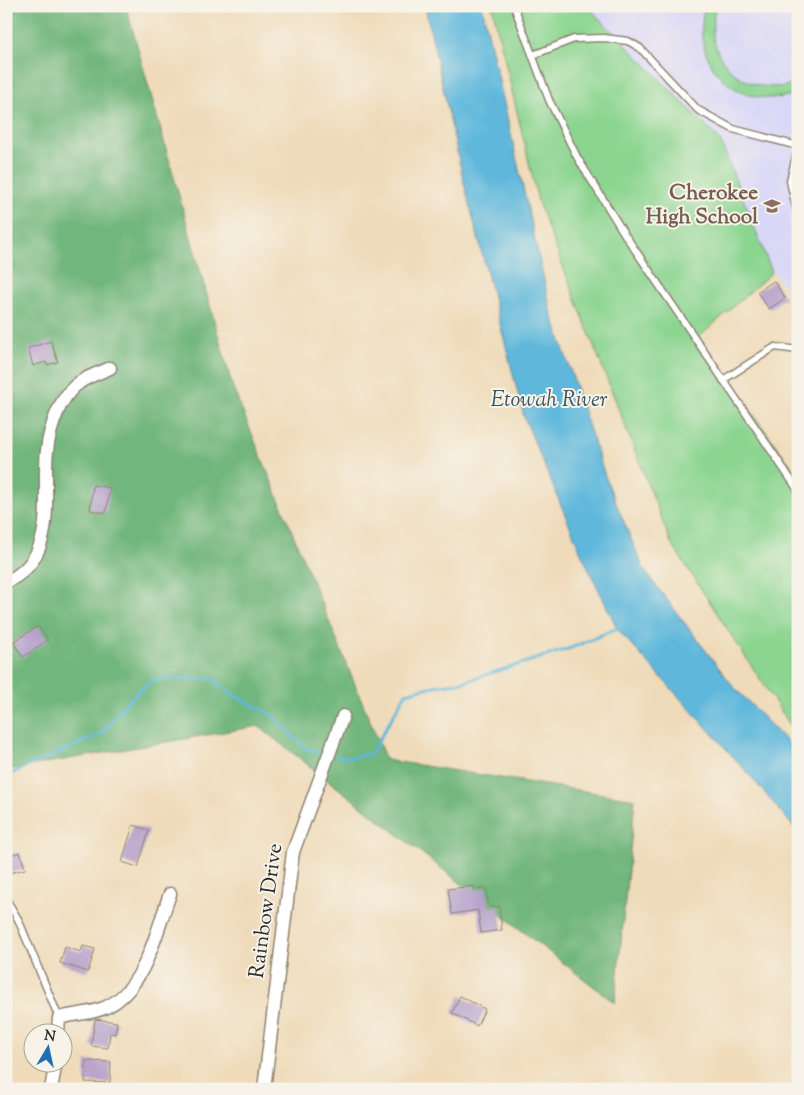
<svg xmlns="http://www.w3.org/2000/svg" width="804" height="1095" font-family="'Sorts Mill Goudy',serif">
<rect width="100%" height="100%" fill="#f7f3e8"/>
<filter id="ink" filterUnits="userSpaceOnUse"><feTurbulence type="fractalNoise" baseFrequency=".02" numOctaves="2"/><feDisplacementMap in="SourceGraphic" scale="10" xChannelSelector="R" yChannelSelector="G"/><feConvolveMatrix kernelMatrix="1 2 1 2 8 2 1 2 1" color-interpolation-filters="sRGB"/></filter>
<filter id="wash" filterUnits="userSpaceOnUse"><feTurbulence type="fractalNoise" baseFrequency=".0096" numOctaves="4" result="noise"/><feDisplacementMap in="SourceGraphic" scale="20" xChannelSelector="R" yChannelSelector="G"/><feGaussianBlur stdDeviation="1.12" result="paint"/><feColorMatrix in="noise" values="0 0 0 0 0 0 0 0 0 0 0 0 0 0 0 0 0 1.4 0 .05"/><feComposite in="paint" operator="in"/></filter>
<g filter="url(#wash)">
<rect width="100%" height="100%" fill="#efdbba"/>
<!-- built -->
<polygon fill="#d9d7f8" points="559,6 798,6 798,301 772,272 720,140"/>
<!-- green -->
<g fill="#8cd591" stroke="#5c805e">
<polygon points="492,6 590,6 594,13 720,140 772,272 698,338 798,476 798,737 671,543 539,205"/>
<path d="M 704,6 L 715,6 C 714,15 712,25 713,34 C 716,65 744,88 775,87 C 783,87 790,84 798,82 L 798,93 C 754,109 709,85 702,37 C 701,27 703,16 704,6 Z"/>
</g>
<!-- forest -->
<polygon fill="#71b67b" stroke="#4e7053" points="6,6 126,6 233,388 386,760 635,799 615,1003 258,726 6,770"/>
<!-- water -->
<polygon fill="#5eb8dc" stroke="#447284" points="425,6 482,6 551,311 606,479 644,570 733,686 798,753 798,832 747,772 618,630 582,555 524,417 464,183"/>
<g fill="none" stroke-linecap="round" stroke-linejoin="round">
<!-- stream -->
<g stroke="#5eb8dc" stroke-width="3">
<polyline points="338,756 348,758 371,754 406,693 434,686 463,682 571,648 618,628"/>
<polyline points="6,776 101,734 128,701 153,679 176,678 213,679 238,698 271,714 306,749 320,752"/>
</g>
</g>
<g id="blocks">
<!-- building -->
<g fill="#b6a0cb">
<polygon points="774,281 785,298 769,309 757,292"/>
<polygon points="51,341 58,362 47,365 46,362 33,366 28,348"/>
<polygon points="93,485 110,488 106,513 90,510"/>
<polygon points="38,626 48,640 23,657 13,642"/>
<polygon points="133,825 149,830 138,867 122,862"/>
<polygon points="20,852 25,869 6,874 6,856"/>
<polygon points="474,886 475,890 486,888 489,907 499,906 502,930 481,933 478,910 452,914 448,889"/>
<polygon points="83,946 95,949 88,972 60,963 65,947 81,952"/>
<polygon points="460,996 485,1009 477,1026 452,1013"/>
<polygon points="95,1019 117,1022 115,1034 110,1033 108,1048 91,1046"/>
<polygon points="86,1061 111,1062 110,1083 85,1082"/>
</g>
</g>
</g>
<g filter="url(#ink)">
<use href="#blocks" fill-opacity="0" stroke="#8d8372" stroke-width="1"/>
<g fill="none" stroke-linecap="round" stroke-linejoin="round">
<!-- lane casing -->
<g stroke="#8d8372" stroke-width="9">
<g id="lane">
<polyline points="514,6 549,100 577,157 625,235 798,490"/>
<polyline points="533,55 574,39 604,38 628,41 640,48 698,110 733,129 798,146"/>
<polyline points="798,148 790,181 798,216"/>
<polyline points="723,380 775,347 798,350"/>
<polyline points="6,899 18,919 59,1018"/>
</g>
</g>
<!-- street casing -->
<g stroke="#8d8372" stroke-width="15">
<g id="street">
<path d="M 6,582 C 54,560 45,509 46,466 C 46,440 56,399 79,383 C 88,376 100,373 110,368"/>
<path d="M 58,1032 L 59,1018 C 73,1014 90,1014 104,1008 C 145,991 156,932 170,894"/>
<polyline points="51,1089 56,1062"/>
<polyline points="264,1089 293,852 343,716"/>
</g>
</g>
<!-- lane -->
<use href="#lane" stroke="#fff" stroke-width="6"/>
<!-- street -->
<use href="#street" stroke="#fff" stroke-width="12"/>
</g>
</g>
<!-- icons -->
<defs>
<g id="school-bare" transform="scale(1.35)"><path d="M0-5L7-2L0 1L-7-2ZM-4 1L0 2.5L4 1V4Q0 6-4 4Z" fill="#8d6e63" stroke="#f7f3e8" stroke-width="2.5" paint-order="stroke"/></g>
</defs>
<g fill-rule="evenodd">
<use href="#school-bare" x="772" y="206"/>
</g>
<g text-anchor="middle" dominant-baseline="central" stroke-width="4" stroke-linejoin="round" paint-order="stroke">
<!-- education labels -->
<g font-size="21" font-weight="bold" fill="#785e54" stroke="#f7f3e8" text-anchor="end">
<text x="758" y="194">Cherokee<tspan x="758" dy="24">High School</tspan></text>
</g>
<!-- street labels -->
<g font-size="21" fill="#2b2b2b" stroke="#f7f3e8">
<text transform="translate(267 911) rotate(-82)">Rainbow Drive</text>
</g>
<!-- water labels -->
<g font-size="22" font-style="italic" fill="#3a5560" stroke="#f7f3e8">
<text x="549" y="401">Etowah River</text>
</g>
</g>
<!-- margin -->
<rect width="804" height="1095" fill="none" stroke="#f7f3e8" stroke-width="25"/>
<!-- north arrow -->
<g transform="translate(48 1048) rotate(9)"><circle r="24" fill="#f7f3e8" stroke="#a5a39c"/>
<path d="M0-4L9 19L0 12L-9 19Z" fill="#1f6fb2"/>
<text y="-8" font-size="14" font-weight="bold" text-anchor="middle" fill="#2b2b2b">N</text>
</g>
</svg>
